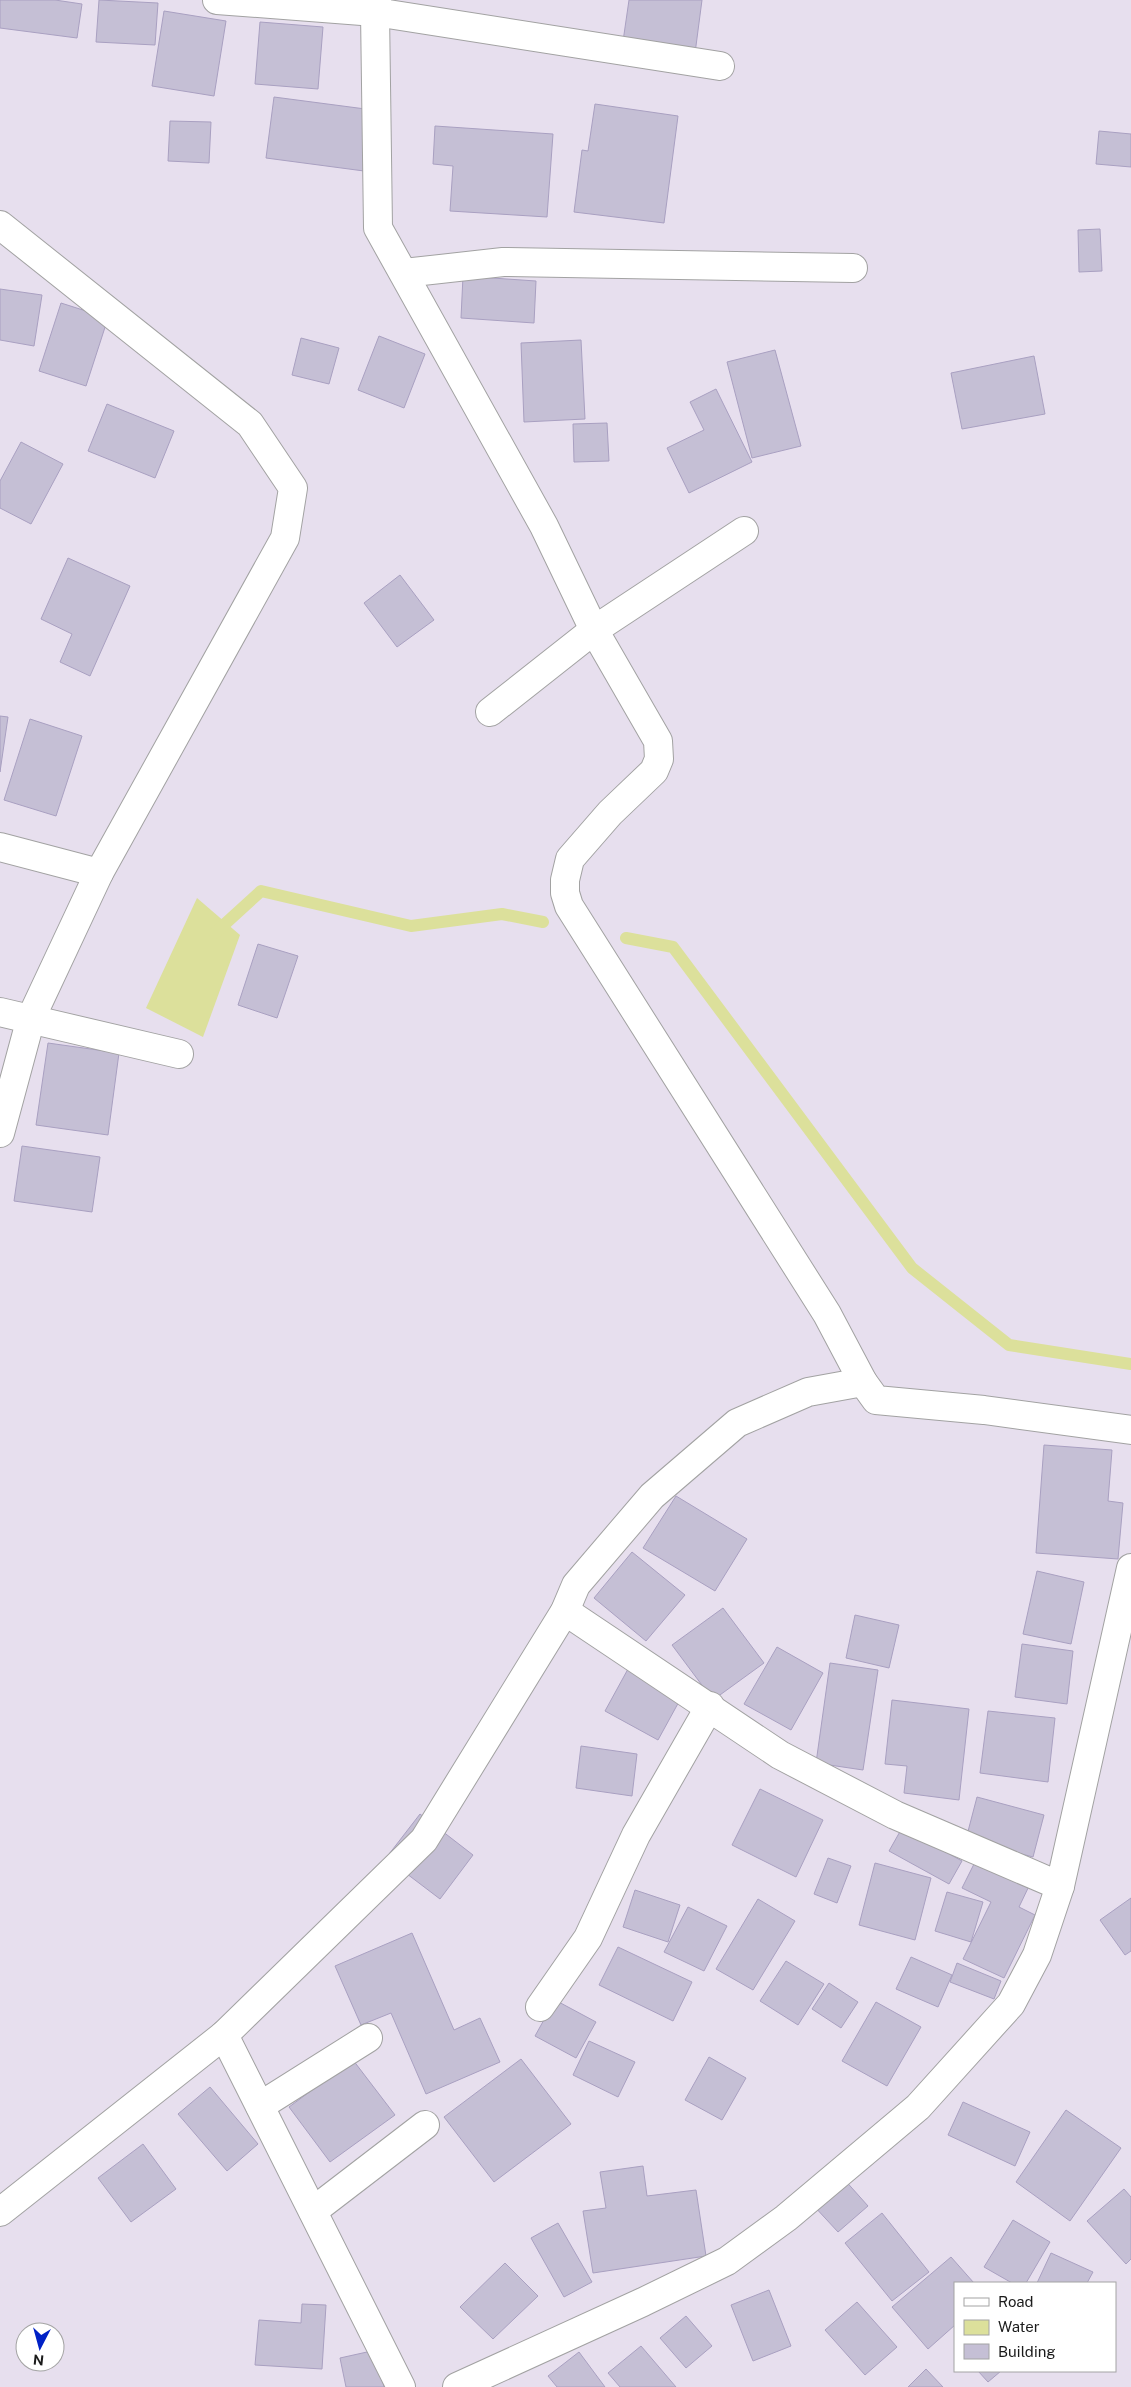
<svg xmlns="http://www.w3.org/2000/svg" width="1131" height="2387" font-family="'Public Sans',sans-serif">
<rect width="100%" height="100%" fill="#e7dfee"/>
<!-- water -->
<polygon fill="#dce09b" points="197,898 240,935 203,1037 146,1008"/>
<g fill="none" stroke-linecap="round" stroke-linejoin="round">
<!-- stream -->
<g stroke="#dce09b" stroke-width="12">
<polyline points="215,933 261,891 411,926 502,914 543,922"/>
<polyline points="626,938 673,947 912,1268 1009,1345 1131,1364"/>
</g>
</g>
<!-- building -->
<g fill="#c5bfd5" stroke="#a9a0c1">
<polygon points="0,0 55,0 82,4 77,38 0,28"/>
<polygon points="99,0 158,3 155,45 96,42"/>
<polygon points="629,0 702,0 694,61 620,62"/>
<polygon points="164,11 226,21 214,96 152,86"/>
<polygon points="260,22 323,27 318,89 255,84"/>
<polygon points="274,97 373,110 364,171 266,158"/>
<polygon points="595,104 678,116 664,223 574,212 582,150 588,151"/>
<polygon points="170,121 211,122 209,163 168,161"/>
<polygon points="435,126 553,134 547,217 450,211 453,166 433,164"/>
<polygon points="1099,131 1131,134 1131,167 1096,164"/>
<polygon points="1100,229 1102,271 1079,272 1078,230"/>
<polygon points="463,276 536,281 534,323 461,318"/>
<polygon points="0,289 42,295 34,346 0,340"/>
<polygon points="61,303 108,318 86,386 39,371"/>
<polygon points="379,336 425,354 404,408 358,390"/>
<polygon points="301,338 339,348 329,384 292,375"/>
<polygon points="581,340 585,419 524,422 521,343"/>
<polygon points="775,350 801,446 752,458 727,362"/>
<polygon points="1034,356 1045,414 962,429 951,373"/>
<polygon points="716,389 752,462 689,493 667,448 704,430 690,402"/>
<polygon points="107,404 174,431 155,478 88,451"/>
<polygon points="607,423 609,461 574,462 573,424"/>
<polygon points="21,442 63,464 31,524 0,508 0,481"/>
<polygon points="68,558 130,586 90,676 60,662 72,634 41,619"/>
<polygon points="400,575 434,620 397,647 364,603"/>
<polygon points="0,716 8,717 0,772"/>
<polygon points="30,719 82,736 56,816 4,800"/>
<polygon points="258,944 298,956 277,1018 238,1005"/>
<polygon points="48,1043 119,1053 108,1135 36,1125"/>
<polygon points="22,1146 100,1157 92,1212 14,1201"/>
<polygon points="1044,1445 1112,1450 1108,1501 1123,1503 1118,1559 1036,1553"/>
<polygon points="676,1496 747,1539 715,1591 643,1548"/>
<polygon points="632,1552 685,1595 646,1641 594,1598"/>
<polygon points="1037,1571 1084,1582 1071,1644 1023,1634"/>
<polygon points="723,1608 764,1663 713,1700 672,1645"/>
<polygon points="855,1615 899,1625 889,1668 846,1658"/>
<polygon points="1022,1644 1073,1651 1067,1704 1015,1697"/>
<polygon points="777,1647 823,1673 791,1730 744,1704"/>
<polygon points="830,1663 878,1670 863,1770 816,1763"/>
<polygon points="628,1669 681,1698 658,1740 605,1711"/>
<polygon points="892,1700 969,1709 959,1800 904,1793 907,1766 885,1764"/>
<polygon points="988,1711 1055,1718 1048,1782 980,1773"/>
<polygon points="581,1746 637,1754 632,1796 576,1788"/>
<polygon points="760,1789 823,1820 796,1877 732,1845"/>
<polygon points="977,1797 1044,1815 1033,1857 966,1839"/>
<polygon points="420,1814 473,1855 440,1899 386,1858"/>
<polygon points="902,1828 962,1861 949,1884 889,1851"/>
<polygon points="828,1858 851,1866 837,1903 814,1894"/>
<polygon points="977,1858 1030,1884 1019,1907 1035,1915 1004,1978 963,1959 991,1902 962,1888"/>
<polygon points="875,1863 931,1878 915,1940 859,1925"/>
<polygon points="635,1890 680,1905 668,1942 623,1927"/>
<polygon points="947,1892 983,1902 971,1942 935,1931"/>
<polygon points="1131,1898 1131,1951 1125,1955 1100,1920"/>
<polygon points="758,1899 795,1921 753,1990 716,1969"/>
<polygon points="688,1907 727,1926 704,1971 664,1952"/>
<polygon points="412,1933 454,2030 480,2018 500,2062 426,2094 391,2013 361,2025 335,1966"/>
<polygon points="618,1947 692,1982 673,2021 599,1985"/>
<polygon points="911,1957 952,1975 938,2007 896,1989"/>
<polygon points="786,1961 824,1984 798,2025 760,2001"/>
<polygon points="957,1963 1001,1981 994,1999 950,1982"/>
<polygon points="829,1983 858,2002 841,2028 812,2009"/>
<polygon points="555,2000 596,2022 576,2058 535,2036"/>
<polygon points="876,2002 921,2027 887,2086 842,2061"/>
<polygon points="589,2041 635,2062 618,2097 573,2075"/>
<polygon points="709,2057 746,2078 722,2120 685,2100"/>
<polygon points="521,2059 571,2124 494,2182 444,2117"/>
<polygon points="353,2060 395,2115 330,2162 289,2107"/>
<polygon points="210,2087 258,2144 227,2171 178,2114"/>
<polygon points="963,2102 1030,2132 1015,2166 948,2135"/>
<polygon points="1066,2110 1121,2148 1070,2221 1016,2182"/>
<polygon points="143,2144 176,2189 131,2222 98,2178"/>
<polygon points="643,2166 647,2196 696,2190 706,2256 593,2273 583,2211 606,2208 600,2172"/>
<polygon points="843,2178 868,2206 838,2232 813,2205"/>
<polygon points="1124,2189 1131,2197 1131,2259 1126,2264 1087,2221"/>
<polygon points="882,2213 929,2272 892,2301 845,2243"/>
<polygon points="1013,2220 1050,2242 1026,2283 1012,2283 984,2267"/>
<polygon points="558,2223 592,2282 564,2297 531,2238"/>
<polygon points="1051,2253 1093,2272 1087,2283 1037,2283"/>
<polygon points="951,2257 974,2283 955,2283 955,2325 928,2349 892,2307"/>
<polygon points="505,2263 538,2296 493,2339 460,2307"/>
<polygon points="769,2290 791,2346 753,2361 731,2305"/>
<polygon points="857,2302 897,2347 865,2375 825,2330"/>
<polygon points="302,2304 326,2305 322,2369 255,2365 259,2320 301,2323"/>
<polygon points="686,2316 712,2346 686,2368 660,2338"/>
<polygon points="641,2346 676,2387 620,2387 608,2373"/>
<polygon points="376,2350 384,2387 346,2387 340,2358"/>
<polygon points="579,2352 605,2387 557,2387 548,2376"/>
<polygon points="926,2369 943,2387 908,2387"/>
<polygon points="978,2371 1001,2371 988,2382"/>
</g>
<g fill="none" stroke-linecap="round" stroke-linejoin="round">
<!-- minor casing -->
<g stroke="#a2a2a2" stroke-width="30">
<g id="minor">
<polyline points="217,0 375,12 720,66"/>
<polyline points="377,0 375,12 378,228 544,526 594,630 658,741 659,759 654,771 610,813 570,859 565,880 565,893 569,906 827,1314 863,1382 876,1400 984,1410 1131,1430"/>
<polyline points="0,225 250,424 293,488 285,538 99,873"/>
<polyline points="404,273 503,262 853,268"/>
<polyline points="490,712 594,630 744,531"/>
<polyline points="0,847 99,873 31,1018 0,1133"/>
<polyline points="0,1012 179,1054"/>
<polyline points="565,1611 780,1755 895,1815 1060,1886 1131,1568"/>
<polyline points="540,2007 588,1938 636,1835 710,1706"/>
<polyline points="224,2035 401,2387"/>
<polyline points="260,2106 368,2038"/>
<polyline points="313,2211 425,2125"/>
<polyline points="0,2212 224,2035 424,1840 565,1611 576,1585 652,1496 737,1423 808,1392 863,1382"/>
<polyline points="457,2387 643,2302 727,2261 786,2218 918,2107 1011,2004 1037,1955 1060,1886"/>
</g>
</g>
<!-- minor -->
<use href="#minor" stroke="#fff" stroke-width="28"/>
</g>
<!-- legend -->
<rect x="954" y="2282" width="162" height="90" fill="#ffffff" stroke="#a4a4a4"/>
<rect x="964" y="2298" width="25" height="8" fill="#ffffff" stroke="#a4a4a4"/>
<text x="998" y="2307" font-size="15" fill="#1b1b1b">Road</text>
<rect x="964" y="2320" width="25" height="15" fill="#dce09b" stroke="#a4a4a4"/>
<text x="998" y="2332" font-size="15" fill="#1b1b1b">Water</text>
<rect x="964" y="2344" width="25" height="15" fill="#c5bfd5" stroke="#a4a4a4"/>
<text x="998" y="2357" font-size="15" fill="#1b1b1b">Building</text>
<!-- north arrow -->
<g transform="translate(40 2347) rotate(186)"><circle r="24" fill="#ffffff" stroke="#a4a4a4"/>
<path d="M0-4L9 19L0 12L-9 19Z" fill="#0021c6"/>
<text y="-8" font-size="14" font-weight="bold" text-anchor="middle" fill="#1b1b1b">N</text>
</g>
</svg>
